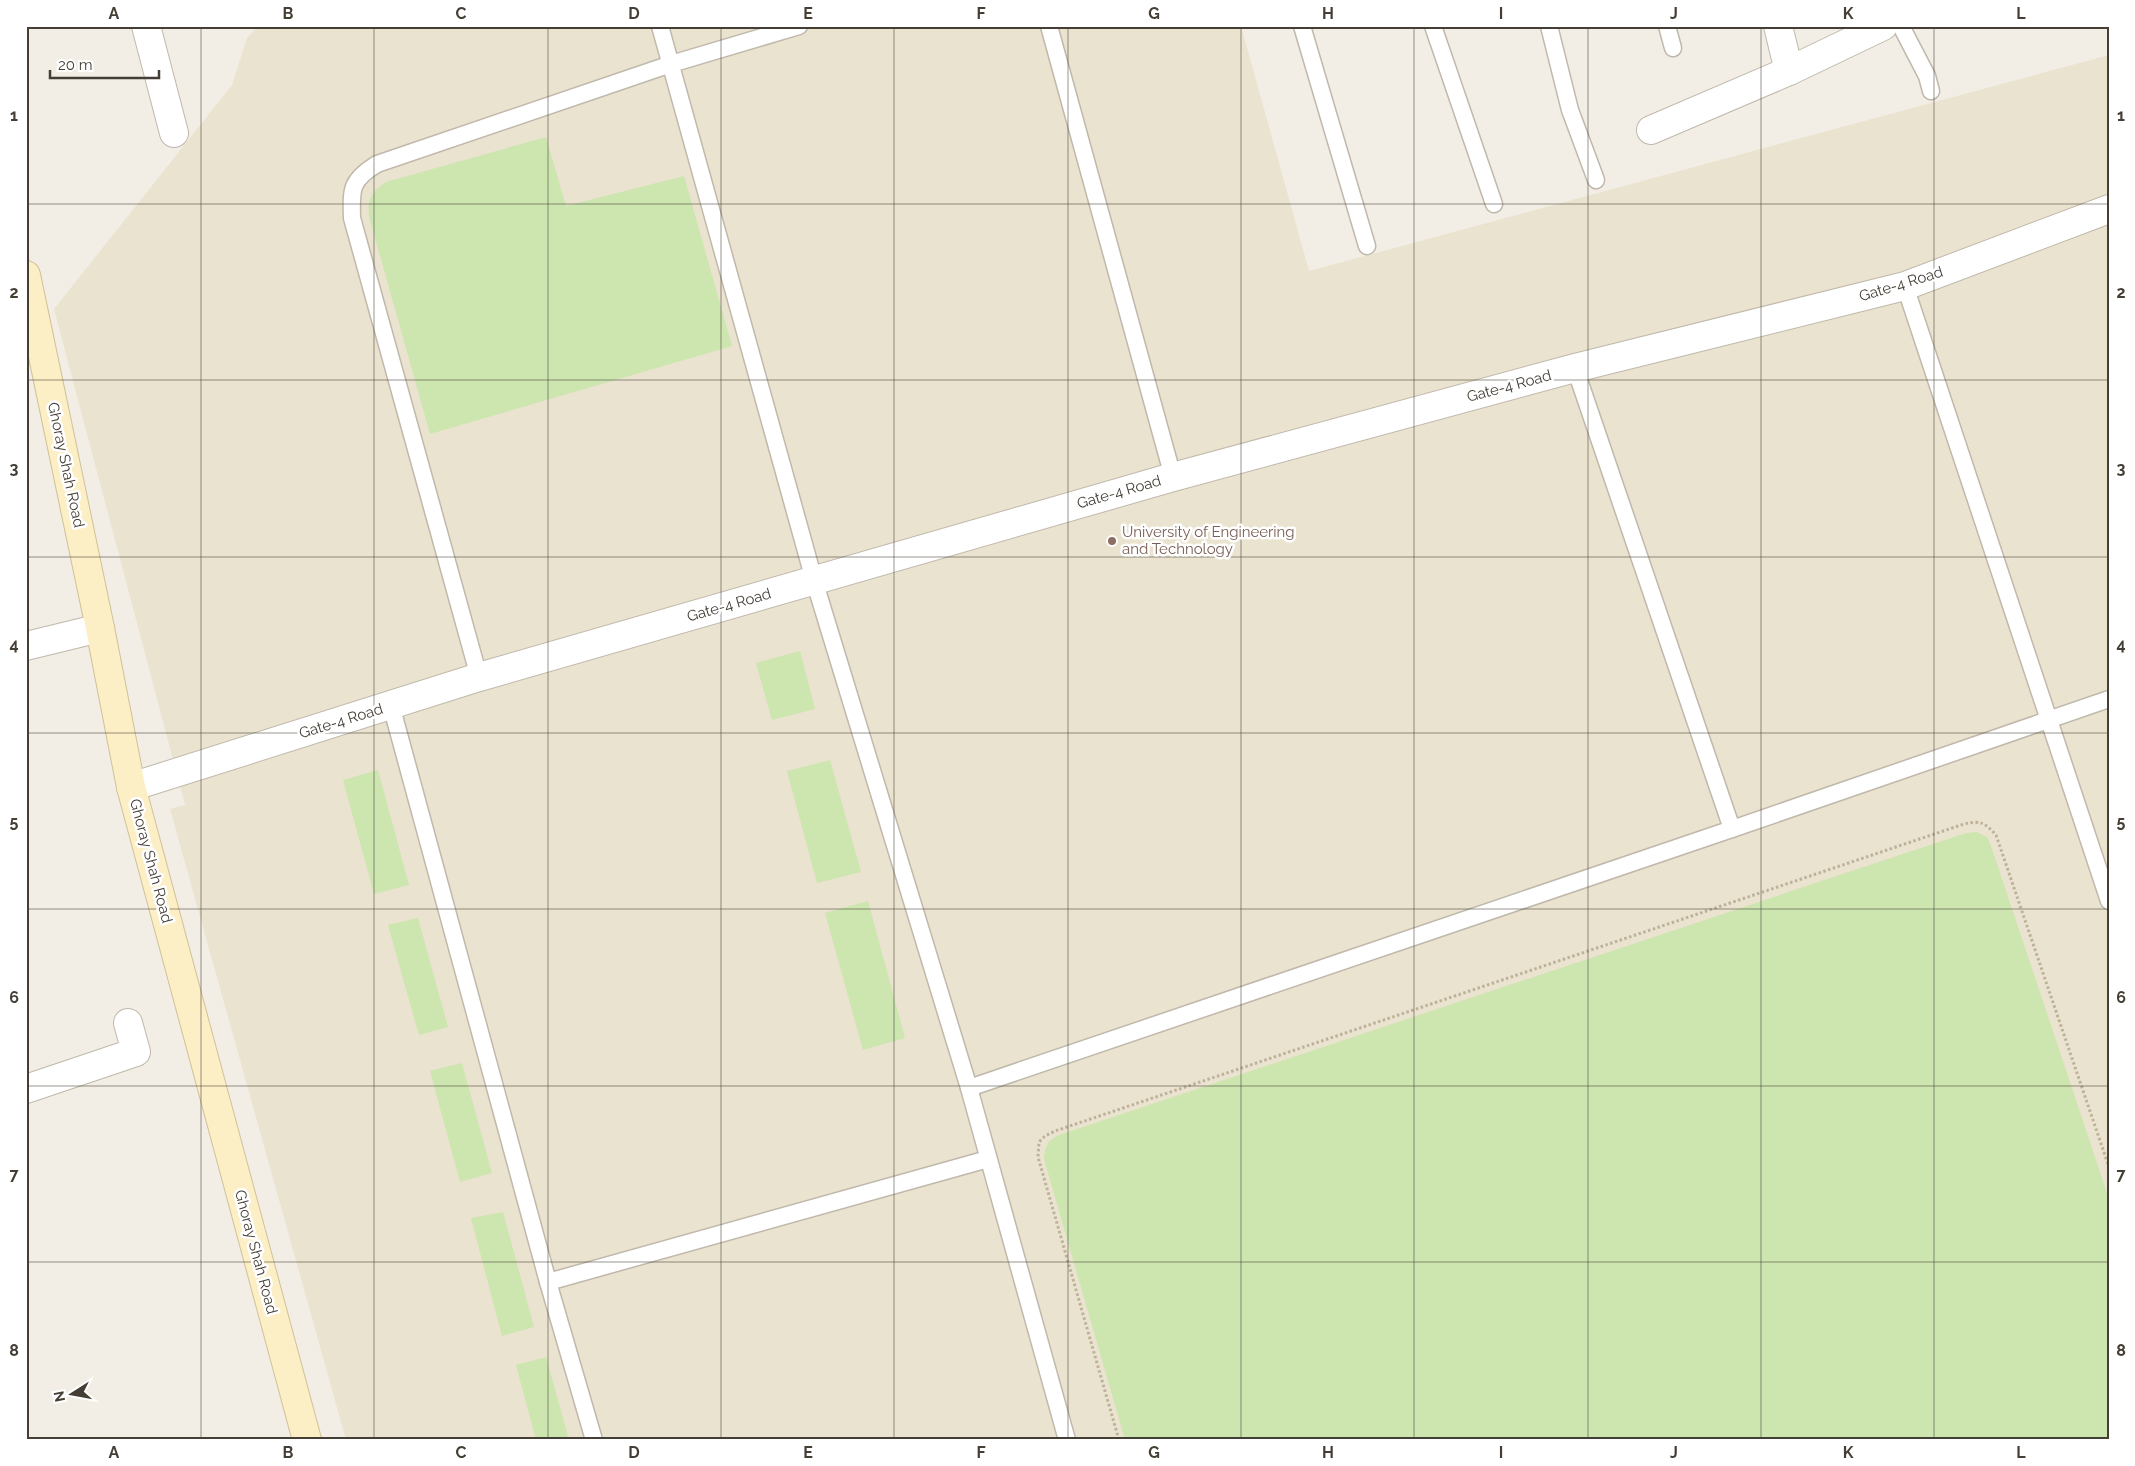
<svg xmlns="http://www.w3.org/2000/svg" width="2135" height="1466" font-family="Raleway,sans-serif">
<rect width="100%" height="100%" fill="#f2eee5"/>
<!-- education -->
<polygon fill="#eae3cf" points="258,26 1241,26 1309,271 2109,55 2109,1440 346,1440 170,809 185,805 54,309 232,85 247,38"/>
<!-- green -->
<g fill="#cde5af">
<path d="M 546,137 L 566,206 L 684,176 L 732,346 L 430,434 L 370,220 C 366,201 370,193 386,182 Z"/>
<polygon points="800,651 815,709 772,720 756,663"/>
<polygon points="830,760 861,872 817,883 787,771"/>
<polygon points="378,770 409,885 374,894 343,780"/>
<path d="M 1977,832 L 1988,838 L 1993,852 L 2109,1199 L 2109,1440 L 1125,1440 L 1044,1159 C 1045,1146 1047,1141 1059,1135 L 1966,833 Z"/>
<polygon points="868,901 905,1038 863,1050 825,913"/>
<polygon points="418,918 448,1027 419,1035 388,925"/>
<polygon points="462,1063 492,1173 460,1182 430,1071"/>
<polygon points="503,1212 534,1327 502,1336 471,1218"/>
<polygon points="546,1357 569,1440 536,1440 516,1365"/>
</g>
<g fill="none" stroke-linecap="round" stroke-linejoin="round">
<!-- service casing -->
<g stroke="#c0b8ab" stroke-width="19">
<g id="service">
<polyline points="660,26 814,580 969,1088 1067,1440"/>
<polyline points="1049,26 1173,477"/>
<polyline points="1302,26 1367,246"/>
<polyline points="1433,26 1494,204"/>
<polyline points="1549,26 1570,110 1596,180"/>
<polyline points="1667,26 1673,48"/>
<polyline points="1901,26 1927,76 1931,91"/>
<polyline points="1905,286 2109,901"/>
<polyline points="1575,368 1732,829"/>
<path d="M 479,677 L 352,218 C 351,188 351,180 377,164 L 671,64 L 799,26"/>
<polyline points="391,705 548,1282 594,1440"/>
<polyline points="969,1088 1732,829 2109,699"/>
<polyline points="548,1282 988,1159"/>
</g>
</g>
<!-- minor casing -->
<g stroke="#c0b8ab" stroke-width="30">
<g id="minor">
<polyline points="146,26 174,133"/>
<polyline points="1778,26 1789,71"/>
<polyline points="1651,130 1789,71 1883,26"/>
<polyline points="26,646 100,628"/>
<polyline points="131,787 479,677 1173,477 1575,368 1905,286 2109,209"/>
<polyline points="26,1089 136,1052 128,1023"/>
</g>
</g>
<!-- secondary casing -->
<g stroke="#d0c197" stroke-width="30">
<polyline id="secondary" points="26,275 100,628 131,787 307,1440"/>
</g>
<!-- path -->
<path stroke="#beb19a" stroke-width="3" stroke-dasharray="2.5 2.5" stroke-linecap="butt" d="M 1119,1440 L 1038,1157 L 1039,1142 L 1045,1136 L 1055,1131 L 1964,824 C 1981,820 1985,823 1996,835 L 2109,1167"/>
<!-- service -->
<use href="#service" stroke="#fff" stroke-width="16"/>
<!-- minor -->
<use href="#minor" stroke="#fff" stroke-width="28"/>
<!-- secondary -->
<use href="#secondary" stroke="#fceec5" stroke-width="28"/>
</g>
<!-- grid -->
<path fill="none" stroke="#443e35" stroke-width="1" stroke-opacity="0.55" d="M 201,26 L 201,1440M 374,26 L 374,1440M 548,26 L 548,1440M 721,26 L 721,1440M 894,26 L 894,1440M 1068,26 L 1068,1440M 1241,26 L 1241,1440M 1414,26 L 1414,1440M 1588,26 L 1588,1440M 1761,26 L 1761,1440M 1934,26 L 1934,1440M 26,204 L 2109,204M 26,380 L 2109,380M 26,557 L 2109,557M 26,733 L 2109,733M 26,909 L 2109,909M 26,1086 L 2109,1086M 26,1262 L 2109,1262"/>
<!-- markers -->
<circle fill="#8d6e63" stroke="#fff" stroke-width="2" cx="1112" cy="541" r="5"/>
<g text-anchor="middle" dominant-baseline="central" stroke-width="5" stroke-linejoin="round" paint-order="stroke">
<!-- street labels -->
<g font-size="15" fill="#443e35" stroke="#fff">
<text transform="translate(1901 284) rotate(-17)">Gate-4 Road</text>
<text transform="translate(1509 386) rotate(-15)">Gate-4 Road</text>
<text transform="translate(66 465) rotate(78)">Ghoray Shah Road</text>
<text transform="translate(1119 492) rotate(-16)">Gate-4 Road</text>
<text transform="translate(729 605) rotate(-16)">Gate-4 Road</text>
<text transform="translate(341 721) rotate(-17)">Gate-4 Road</text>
<text transform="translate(151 861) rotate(75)">Ghoray Shah Road</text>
<text transform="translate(256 1252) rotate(75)">Ghoray Shah Road</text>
</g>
<!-- education labels -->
<g font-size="15" fill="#785e54" stroke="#fff" text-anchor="start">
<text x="1122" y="532">University of Engineering<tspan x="1122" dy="17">and Technology</tspan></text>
</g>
</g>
<!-- border -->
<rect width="2135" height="1466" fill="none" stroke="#ffffff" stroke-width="55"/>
<!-- north arrow -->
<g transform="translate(72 1394) rotate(259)" stroke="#ffffff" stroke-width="4" paint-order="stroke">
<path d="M0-4L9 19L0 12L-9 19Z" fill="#443e35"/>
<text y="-8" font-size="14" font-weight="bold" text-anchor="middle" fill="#443e35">N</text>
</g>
<!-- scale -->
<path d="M50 70v8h109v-8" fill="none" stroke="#443e35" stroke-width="2.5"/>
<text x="58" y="70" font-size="15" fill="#443e35" stroke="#ffffff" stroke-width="4" paint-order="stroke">20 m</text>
<rect x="28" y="28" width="2080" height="1410" fill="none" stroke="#443e35" stroke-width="2"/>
<g font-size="16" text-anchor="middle" font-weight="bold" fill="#443e35">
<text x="114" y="19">A</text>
<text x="288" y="19">B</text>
<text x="461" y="19">C</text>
<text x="634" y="19">D</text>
<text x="808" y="19">E</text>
<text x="981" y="19">F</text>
<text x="1154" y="19">G</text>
<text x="1328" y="19">H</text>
<text x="1501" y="19">I</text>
<text x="1674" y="19">J</text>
<text x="1848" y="19">K</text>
<text x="2021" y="19">L</text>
<text x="14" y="121">1</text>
<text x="2121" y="121">1</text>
<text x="14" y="298">2</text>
<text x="2121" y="298">2</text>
<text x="14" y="474">3</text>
<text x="2121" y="474">3</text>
<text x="14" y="650">4</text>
<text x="2121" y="650">4</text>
<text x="14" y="827">5</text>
<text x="2121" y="827">5</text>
<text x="14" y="1003">6</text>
<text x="2121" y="1003">6</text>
<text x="14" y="1180">7</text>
<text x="2121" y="1180">7</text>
<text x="14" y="1356">8</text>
<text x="2121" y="1356">8</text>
<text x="114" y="1458">A</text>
<text x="288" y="1458">B</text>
<text x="461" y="1458">C</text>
<text x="634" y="1458">D</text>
<text x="808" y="1458">E</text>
<text x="981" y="1458">F</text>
<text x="1154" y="1458">G</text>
<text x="1328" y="1458">H</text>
<text x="1501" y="1458">I</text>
<text x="1674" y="1458">J</text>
<text x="1848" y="1458">K</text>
<text x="2021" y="1458">L</text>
</g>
</svg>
